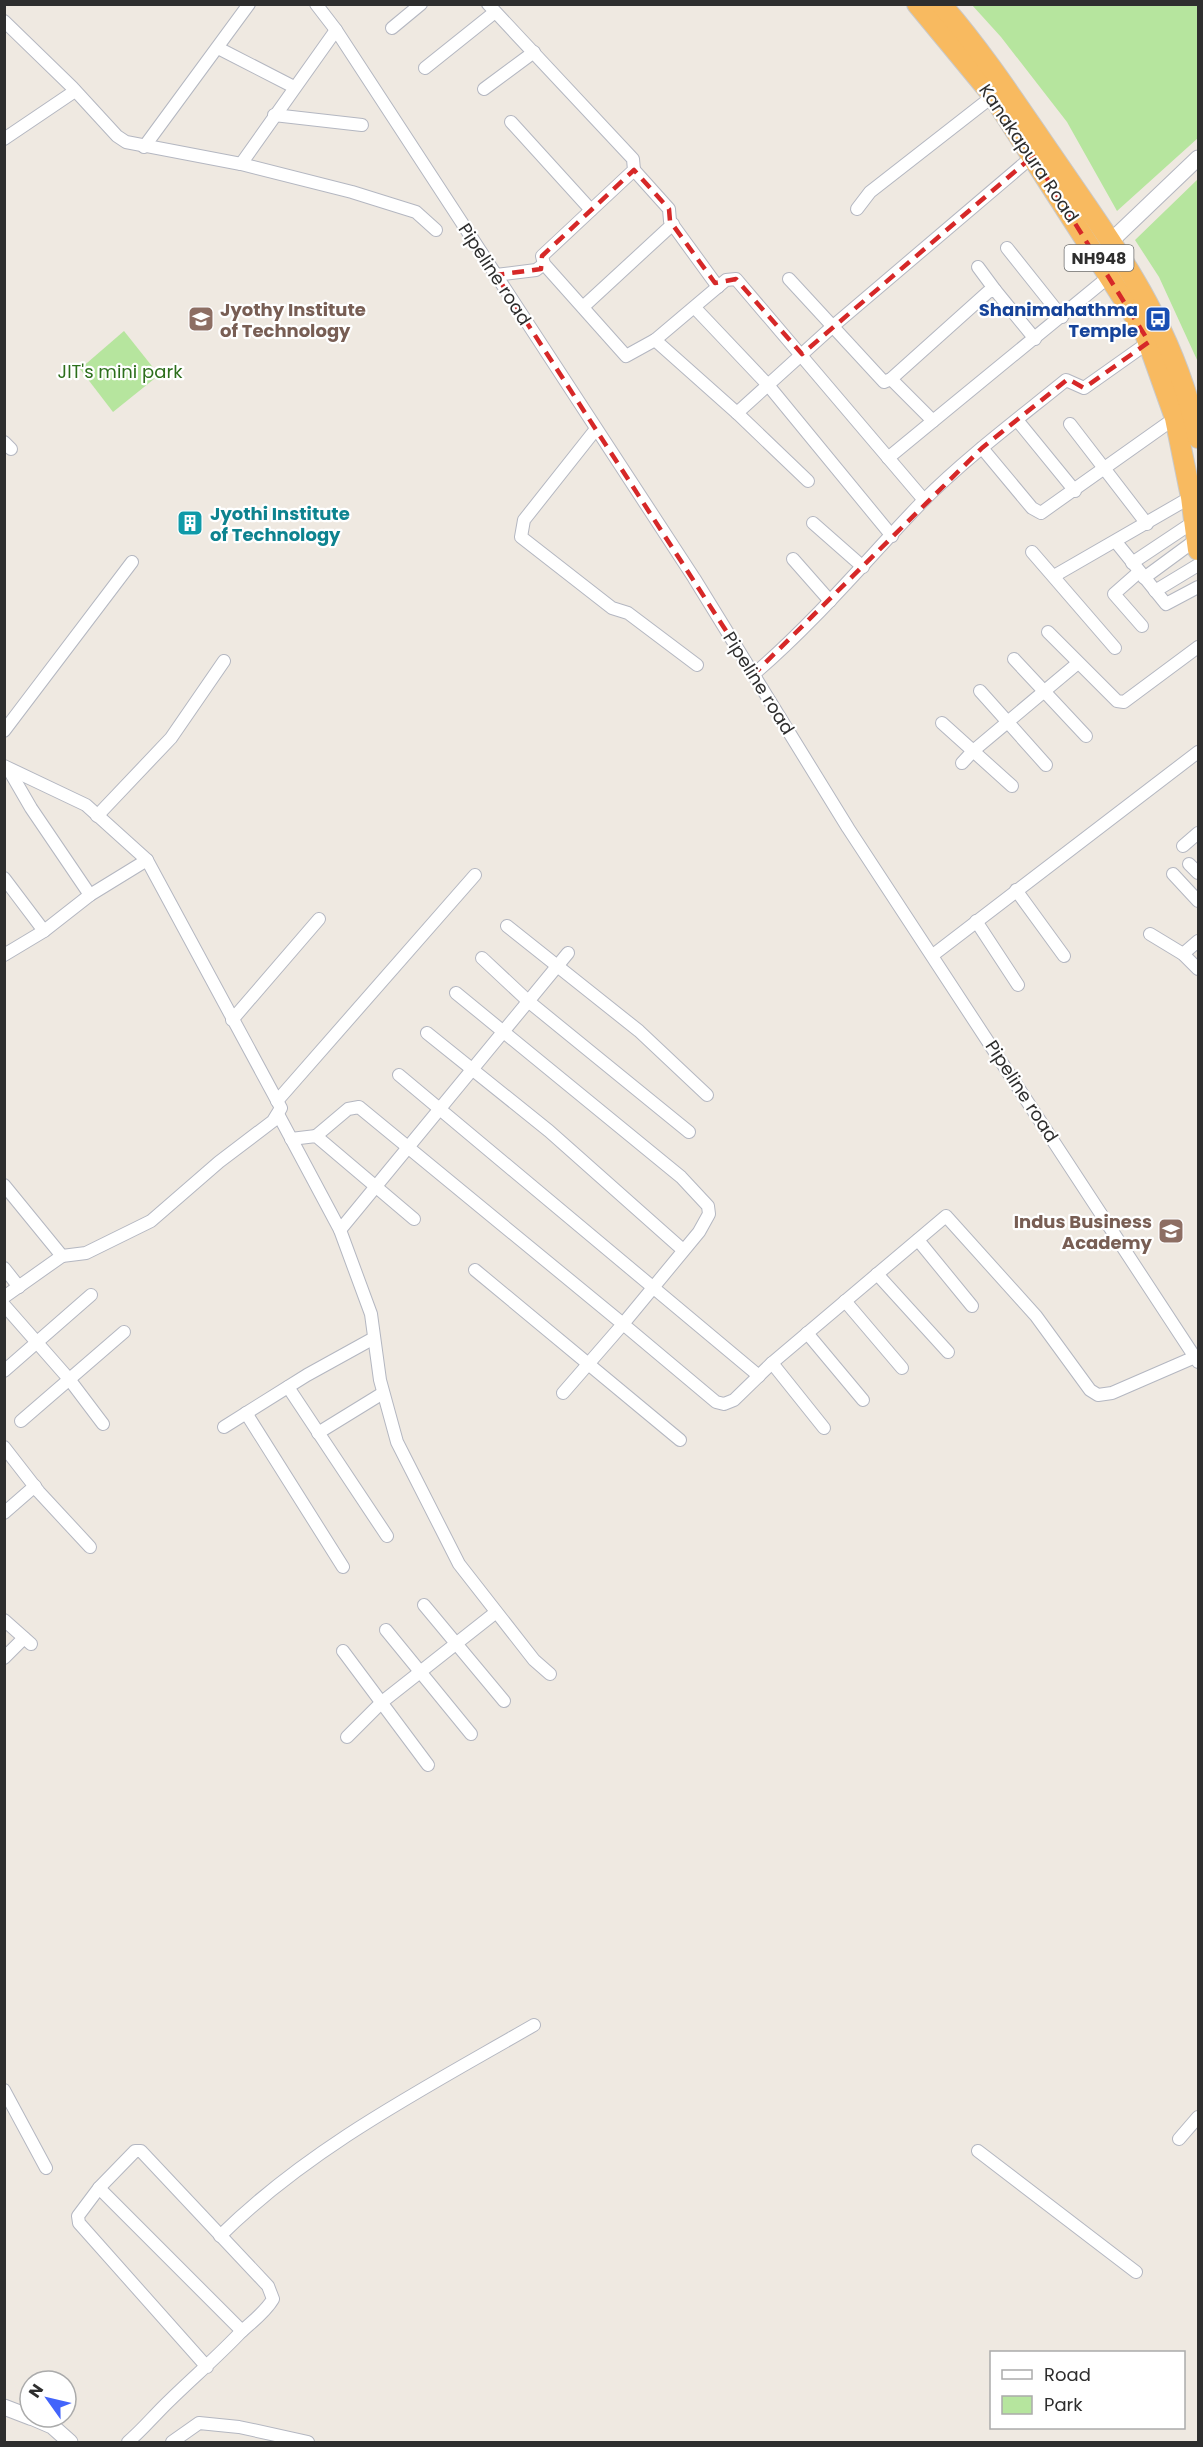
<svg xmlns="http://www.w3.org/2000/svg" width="1203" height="2447" font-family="Poppins,sans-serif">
<rect width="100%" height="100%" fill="#efe9e1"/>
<!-- green -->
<g fill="#b6e59e">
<polygon points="972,5 1198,5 1198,138 1117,211 1067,122 1001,37"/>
<polygon points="1198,179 1198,362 1159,277 1135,240"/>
<polygon points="124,331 159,375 113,412 80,369"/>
</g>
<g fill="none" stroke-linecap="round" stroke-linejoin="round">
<!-- minor casing -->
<g stroke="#b4b7c1" stroke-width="14">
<g id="minor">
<polyline points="316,4 336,30 694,578 848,828 1198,1362"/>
<polyline points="488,4 633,159 634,170 542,256 544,264 626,356 655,340 726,280 736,279 924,500"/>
<polyline points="4,21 72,87 117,136 126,142 241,164 352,192 416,212 436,230"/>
<polyline points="392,28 421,4"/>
<polyline points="218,48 294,87"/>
<polyline points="425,68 495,12"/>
<polyline points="484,89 534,52"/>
<polyline points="274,115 362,125"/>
<polyline points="511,122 591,210"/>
<polyline points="4,139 75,91"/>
<polyline points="144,147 249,4"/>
<polyline points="241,164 336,30"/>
<polyline points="634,170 669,209 670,221 718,287"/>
<polyline points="857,209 870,192 993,96"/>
<polyline points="1007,248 1062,317"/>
<polyline points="978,267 995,290"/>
<polyline points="496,275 536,270 544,264"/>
<polyline points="789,279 884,382 891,379 988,292 995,290 1035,339"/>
<polyline points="583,307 673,224"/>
<polyline points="695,308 768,385 892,536"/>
<polyline points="655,340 737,413 808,481"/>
<polyline points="891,379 933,421 1111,275"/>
<polyline points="737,413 832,327 1033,156"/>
<polyline points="1017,420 1075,491"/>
<polyline points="1070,424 1147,524"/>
<polyline points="596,429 524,520 521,537 612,608 628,613 697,665"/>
<polyline points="4,442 11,449"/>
<polyline points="982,448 1032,508 1041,513 1175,418"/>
<polyline points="888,458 933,421"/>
<polyline points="813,523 863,567"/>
<polyline points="1116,542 1166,604 1198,587"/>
<polyline points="1032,552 1115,648"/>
<polyline points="793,559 830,601"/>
<polyline points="1132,563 1195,521"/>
<polyline points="1139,572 1114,594 1142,626"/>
<polyline points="1054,576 1191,497"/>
<polyline points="1144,578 1197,539"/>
<polyline points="1155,591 1198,565"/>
<polyline points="1048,632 1117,701 1124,702 1198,647"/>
<polyline points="1014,659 1086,736"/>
<path d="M 754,674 C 815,622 867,559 923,501 C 967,457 1018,419 1066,380 L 1084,388 L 1149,342"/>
<polyline points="980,691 1046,765"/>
<polyline points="942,723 1012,786"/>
<polyline points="4,731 132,562"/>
<polyline points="962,763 973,751 1078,663"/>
<polyline points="4,766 86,805 147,860 281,1108 273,1121 219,1162 151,1221 86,1253 62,1256"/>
<polyline points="9,770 31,808 90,895"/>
<polyline points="97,816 171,738 224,661"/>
<polyline points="1183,846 1198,833"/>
<polyline points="1189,864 1198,873"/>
<polyline points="1173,874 1198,901"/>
<polyline points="4,878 44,931"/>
<polyline points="1016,890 1064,956"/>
<polyline points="976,921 1018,985"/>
<polyline points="507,926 639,1031 707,1095"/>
<polyline points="1150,934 1183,954 1198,969"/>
<polyline points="1183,954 1198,941"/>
<polyline points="4,955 44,931 90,895 147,860"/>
<polyline points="933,955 1198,752"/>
<polyline points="482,958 528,1001 689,1132"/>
<polyline points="456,993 681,1177 708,1206 709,1214 699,1232 623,1324 716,1402 724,1404 734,1400 772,1363 946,1216 1036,1316 1090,1390 1098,1395 1112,1393 1195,1357"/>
<polyline points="232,1020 319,919"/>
<polyline points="427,1033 549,1131 683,1250"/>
<polyline points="399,1075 759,1376"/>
<polyline points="277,1101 475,875"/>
<polyline points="278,1114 340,1230 371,1314 380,1380 397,1442 459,1564 534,1660 550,1674"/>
<polyline points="316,1136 348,1109 359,1107 623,1324 563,1393"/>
<polyline points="291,1139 316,1136 414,1219"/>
<polyline points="4,1185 62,1256 4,1297"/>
<polyline points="340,1230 568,953"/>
<polyline points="918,1240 972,1306"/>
<polyline points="4,1268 19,1287"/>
<polyline points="475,1270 680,1440"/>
<polyline points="877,1274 948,1352"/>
<polyline points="845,1301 902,1368"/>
<polyline points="4,1305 69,1379 103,1424"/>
<polyline points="807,1333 863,1400"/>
<polyline points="772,1363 824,1428"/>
<polyline points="4,1371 91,1295"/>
<polyline points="288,1387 387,1536"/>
<polyline points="246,1413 343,1567"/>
<polyline points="21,1421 124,1332"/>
<polyline points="224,1427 307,1375 374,1338"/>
<polyline points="318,1433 383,1393"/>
<polyline points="4,1447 39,1492 90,1547"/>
<polyline points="4,1513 35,1486"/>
<polyline points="424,1605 504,1701"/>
<polyline points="4,1620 31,1644"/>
<polyline points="386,1630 471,1734"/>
<polyline points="343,1651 428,1765"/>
<polyline points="4,1658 24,1638"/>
<polyline points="347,1737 382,1702 495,1613"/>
<polyline points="4,2090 46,2168"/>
<polyline points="1179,2139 1198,2117"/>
<polyline points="978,2151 1136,2272"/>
<polyline points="99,2188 242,2331"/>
<path d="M 220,2236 C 310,2147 425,2088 534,2025"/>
<path d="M 128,2442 C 141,2431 152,2418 164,2406 C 188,2382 214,2360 238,2335 C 249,2324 265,2313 273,2299 L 268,2286 L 141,2151 L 135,2151 L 99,2188 L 78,2216 L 79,2223 L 207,2367"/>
<polyline points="172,2442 199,2423 239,2427 308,2442"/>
</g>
</g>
<!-- tertiary casing -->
<g stroke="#b4b7c1" stroke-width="17">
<g id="tertiary">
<polyline points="1111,241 1198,158"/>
<polyline points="4,2407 30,2417"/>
<polyline points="31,2417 52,2426 70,2442"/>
</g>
</g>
<!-- trunk casing -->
<g stroke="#c9c9c9" stroke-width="22">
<g id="trunk">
<polyline points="917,4 993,96 1144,331 1175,418 1191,497 1198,550"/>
<path d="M 941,4 C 982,51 1016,103 1051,154 C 1116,249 1173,323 1198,438"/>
</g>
</g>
<!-- minor -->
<use href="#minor" stroke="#fff" stroke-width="12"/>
<!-- tertiary -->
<use href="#tertiary" stroke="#fff" stroke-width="15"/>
<!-- trunk -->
<use href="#trunk" stroke="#f8ba60" stroke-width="20"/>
</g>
<!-- marked area -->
<path fill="none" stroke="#d62828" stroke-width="4.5" stroke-dasharray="12 8" stroke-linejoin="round" d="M 1033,156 L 1149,342 L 1084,388 L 1068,379 L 982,448 L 754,674 L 496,275 L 541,269 L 542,256 L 634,170 L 669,209 L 670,221 L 715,283 L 736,279 L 802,354 Z"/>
<!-- icons -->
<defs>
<g id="university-square" transform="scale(1.35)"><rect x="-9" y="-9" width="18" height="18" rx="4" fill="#8d6e63" stroke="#fff"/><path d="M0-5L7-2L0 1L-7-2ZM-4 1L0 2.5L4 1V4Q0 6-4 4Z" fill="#fff"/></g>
<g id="bus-square" transform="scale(1.35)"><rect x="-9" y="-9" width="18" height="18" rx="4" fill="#1a4fb4" stroke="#fff"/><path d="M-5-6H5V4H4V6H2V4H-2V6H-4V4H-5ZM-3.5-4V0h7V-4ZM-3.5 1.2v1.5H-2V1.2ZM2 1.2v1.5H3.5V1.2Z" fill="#fff"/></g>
<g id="building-square" transform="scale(1.35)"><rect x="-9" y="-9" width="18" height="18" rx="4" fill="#0f9aa8" stroke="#fff"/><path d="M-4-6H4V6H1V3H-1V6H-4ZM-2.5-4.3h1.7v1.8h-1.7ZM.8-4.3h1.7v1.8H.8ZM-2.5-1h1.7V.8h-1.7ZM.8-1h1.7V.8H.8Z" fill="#fff"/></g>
</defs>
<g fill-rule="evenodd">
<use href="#university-square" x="201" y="319"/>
<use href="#bus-square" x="1158" y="319"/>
<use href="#building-square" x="190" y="523"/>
<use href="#university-square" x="1171" y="1231"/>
</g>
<g text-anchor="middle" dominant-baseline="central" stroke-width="4.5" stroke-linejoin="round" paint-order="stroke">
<!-- shield labels -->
<rect fill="#fff" stroke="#6d6d6d" stroke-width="1.5" x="1064.5" y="245" width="69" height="26" rx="4.5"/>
<g font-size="16" font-weight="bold" fill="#2e2e2e">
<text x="1099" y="258">NH948</text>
</g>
<!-- street labels -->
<g font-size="18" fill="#2e2e2e" stroke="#fff">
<text transform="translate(1029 153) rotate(56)">Kanakapura Road</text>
<text transform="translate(495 274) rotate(57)">Pipeline road</text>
<text transform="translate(759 683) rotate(58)">Pipeline road</text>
<text transform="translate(1022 1091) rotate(57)">Pipeline road</text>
</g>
<!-- education labels -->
<g font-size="18" font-weight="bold" fill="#785e54" stroke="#fff" text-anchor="start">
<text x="220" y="309">Jyothy Institute<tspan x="220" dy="21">of Technology</tspan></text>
<text x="1152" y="1221" text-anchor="end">Indus Business<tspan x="1152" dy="21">Academy</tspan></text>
</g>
<!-- transit labels -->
<g font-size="18" font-weight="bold" fill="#164399" stroke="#fff" text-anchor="end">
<text x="1138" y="309">Shanimahathma<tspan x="1138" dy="21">Temple</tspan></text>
</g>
<!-- park labels -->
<g font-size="18" fill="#2c6e1b" stroke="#fff">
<text x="120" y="371">JIT's mini park</text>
</g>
<!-- culture labels -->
<g font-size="18" font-weight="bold" fill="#0d838f" stroke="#fff" text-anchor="start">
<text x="210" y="513">Jyothi Institute<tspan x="210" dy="21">of Technology</tspan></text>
</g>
</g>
<!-- border -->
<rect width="1203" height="2447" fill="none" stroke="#2e2e2e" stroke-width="12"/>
<!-- legend -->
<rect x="990" y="2351" width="195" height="78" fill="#ffffff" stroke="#ababab" stroke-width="1.5"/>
<rect x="1002" y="2370" width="30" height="9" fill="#ffffff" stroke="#ababab" stroke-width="1.5"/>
<text x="1044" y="2381" font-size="18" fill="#2e2e2e">Road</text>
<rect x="1002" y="2396" width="30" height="18" fill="#b6e59e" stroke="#ababab" stroke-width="1.5"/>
<text x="1044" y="2411" font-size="18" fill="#2e2e2e">Park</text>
<!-- north arrow -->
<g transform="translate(48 2399) rotate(304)"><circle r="28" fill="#ffffff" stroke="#ababab" stroke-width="1.5"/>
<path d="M0-4.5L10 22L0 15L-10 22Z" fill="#4264fb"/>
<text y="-9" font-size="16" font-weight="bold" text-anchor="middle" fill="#2e2e2e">N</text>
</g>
</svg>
